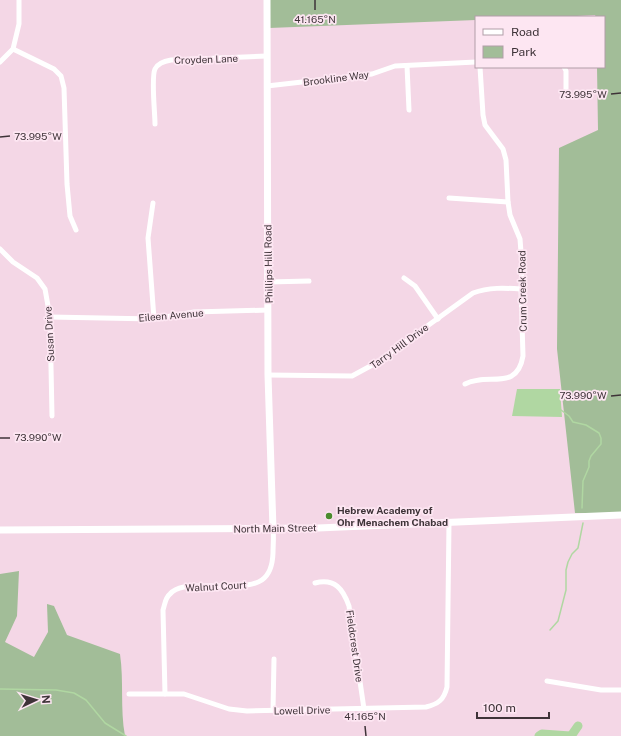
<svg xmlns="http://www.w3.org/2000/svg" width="621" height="736" font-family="'Public Sans',sans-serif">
<rect width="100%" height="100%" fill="#f4d7e6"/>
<!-- green -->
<g fill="#a2bd98">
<polygon points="269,0 621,0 621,513 575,513 557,349 559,148 598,130 597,67 604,67 604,17 596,17 595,15 559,17 476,17 476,20 269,28"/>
<path d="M 19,571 L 17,616 L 5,642 L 34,657 L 48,632 L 47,604 L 54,606 L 67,635 L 120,654 C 124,681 120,709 125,736 L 0,736 L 0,574 Z"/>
</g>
<!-- water -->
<polygon fill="#b0d7a2" points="517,389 560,389 562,417 512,416"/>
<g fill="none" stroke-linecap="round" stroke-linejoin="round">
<!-- stream -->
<g stroke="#b0d7a2" stroke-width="1.5">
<polyline points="561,410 569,416 573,422 586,425 599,433 601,438 601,444 591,456 589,461 589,467 583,481 582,508"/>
<polyline points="550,630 558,621 566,590 566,570 568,562 572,554 578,548 583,523"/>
<polyline points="0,689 56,690 74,693 86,700 105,723 126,736"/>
</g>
<!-- river -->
<g stroke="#b0d7a2" stroke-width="9">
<polyline points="539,736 542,734 570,736"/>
<polyline points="571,736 578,726"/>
</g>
<!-- street -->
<g stroke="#fff" stroke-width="5">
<polyline points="13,49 54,69 61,76 64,88 67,184 70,216 76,230"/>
<polyline points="0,62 13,49 19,24 19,0"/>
<polyline points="407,66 409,110"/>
<polyline points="564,67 566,71 566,97"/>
<polyline points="267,86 372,74 395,66 476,62"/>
<path d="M 155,124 C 155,113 151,77 155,69 C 158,63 165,61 171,60 L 267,56"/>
<polyline points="449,198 508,202"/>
<polyline points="153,203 148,238 154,319"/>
<polyline points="0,249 13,262 37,278 45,289 50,317 52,416"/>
<polyline points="404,278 415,286 438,319"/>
<polyline points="268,282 309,281"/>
<polyline points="50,317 154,319 194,312 268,310"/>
<path d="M 268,375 L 352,376 L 376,363 L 473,293 C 489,287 505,288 521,289"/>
<path d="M 465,384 C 488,372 517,392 523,356 L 521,289 L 522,265 L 520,239 L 510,215 L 508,202 L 506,160 L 503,149 L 485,125 L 483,115 L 480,67"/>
<path d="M 315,583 C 335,578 343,589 349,606 L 364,709"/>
<polyline points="547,681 601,690 621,690"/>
<path d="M 129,694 L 184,694 L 229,709 L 247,711 L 426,707 C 438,704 444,700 447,687 L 449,523"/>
<path d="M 165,694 L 163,610 C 165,604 165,598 170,594 C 177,586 190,586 199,586 C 210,586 221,586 232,586 C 258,586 272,581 273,553 C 273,545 274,537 273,529"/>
<polyline points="273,710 274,659"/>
</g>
<!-- secondary -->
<g stroke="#fff" stroke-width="7">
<polyline points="267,0 268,375 273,529"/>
<polyline points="0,530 318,528 621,515"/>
</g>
</g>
<!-- ticks -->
<path fill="none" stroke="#3e3338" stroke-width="1.5" d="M 315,0 L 315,10M 611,94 L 621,93M 0,137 L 10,136M 611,396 L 621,395M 0,438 L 10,438M 365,726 L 366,736"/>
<!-- markers -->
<circle fill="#4a8b2d" stroke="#fde6f2" stroke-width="1.5" cx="329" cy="516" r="4"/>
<g text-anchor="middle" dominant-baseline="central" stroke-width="3.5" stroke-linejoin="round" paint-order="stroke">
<!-- street labels -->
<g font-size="10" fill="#3e3338" stroke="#fde6f2">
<text transform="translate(206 59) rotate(-2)">Croyden Lane</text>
<text transform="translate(336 78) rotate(-7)">Brookline Way</text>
<text transform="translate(268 264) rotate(-91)">Phillips Hill Road</text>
<text transform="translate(522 291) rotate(-91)">Crum Creek Road</text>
<text transform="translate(171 315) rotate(-5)">Eileen Avenue</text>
<text transform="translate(49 334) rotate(-93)">Susan Drive</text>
<text transform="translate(399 346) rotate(-36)">Tarry Hill Drive</text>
<text transform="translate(275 528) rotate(-1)">North Main Street</text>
<text transform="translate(216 586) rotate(-3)">Walnut Court</text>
<text transform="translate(355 646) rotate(82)">Fieldcrest Drive</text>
<text transform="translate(302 710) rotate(-1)">Lowell Drive</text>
</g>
<!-- poi labels -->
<g font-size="10" font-weight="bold" fill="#3e3338" stroke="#fde6f2" text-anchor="start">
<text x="337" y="510">Hebrew Academy of<tspan x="337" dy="12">Ohr Menachem Chabad</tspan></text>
</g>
</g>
<g font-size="10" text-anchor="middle" fill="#3e3338" stroke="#fde6f2" stroke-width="3.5" stroke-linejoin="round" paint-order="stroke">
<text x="315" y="23">41.165°N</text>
<text x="583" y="98">73.995°W</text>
<text x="38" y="140">73.995°W</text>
<text x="583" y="399">73.990°W</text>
<text x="38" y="441">73.990°W</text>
<text x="365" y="720">41.165°N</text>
</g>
<!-- legend -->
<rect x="475" y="16" width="130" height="52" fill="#fde6f2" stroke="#b19ea8"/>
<rect x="483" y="29" width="20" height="6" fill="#ffffff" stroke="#b19ea8"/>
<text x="511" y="36" font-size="12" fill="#3e3338">Road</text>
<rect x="483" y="46" width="20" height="12" fill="#a2bd98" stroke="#b19ea8"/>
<text x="511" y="56" font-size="12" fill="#3e3338">Park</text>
<!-- north arrow -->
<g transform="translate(36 700) rotate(86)" stroke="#fde6f2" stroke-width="3" paint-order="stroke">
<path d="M0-3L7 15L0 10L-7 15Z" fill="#3e3338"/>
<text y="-6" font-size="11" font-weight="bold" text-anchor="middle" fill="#3e3338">N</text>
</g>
<!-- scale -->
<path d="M477 712v6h72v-6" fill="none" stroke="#3e3338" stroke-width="2"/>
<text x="483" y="712" font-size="12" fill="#3e3338" stroke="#fde6f2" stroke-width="3" paint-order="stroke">100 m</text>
</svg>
